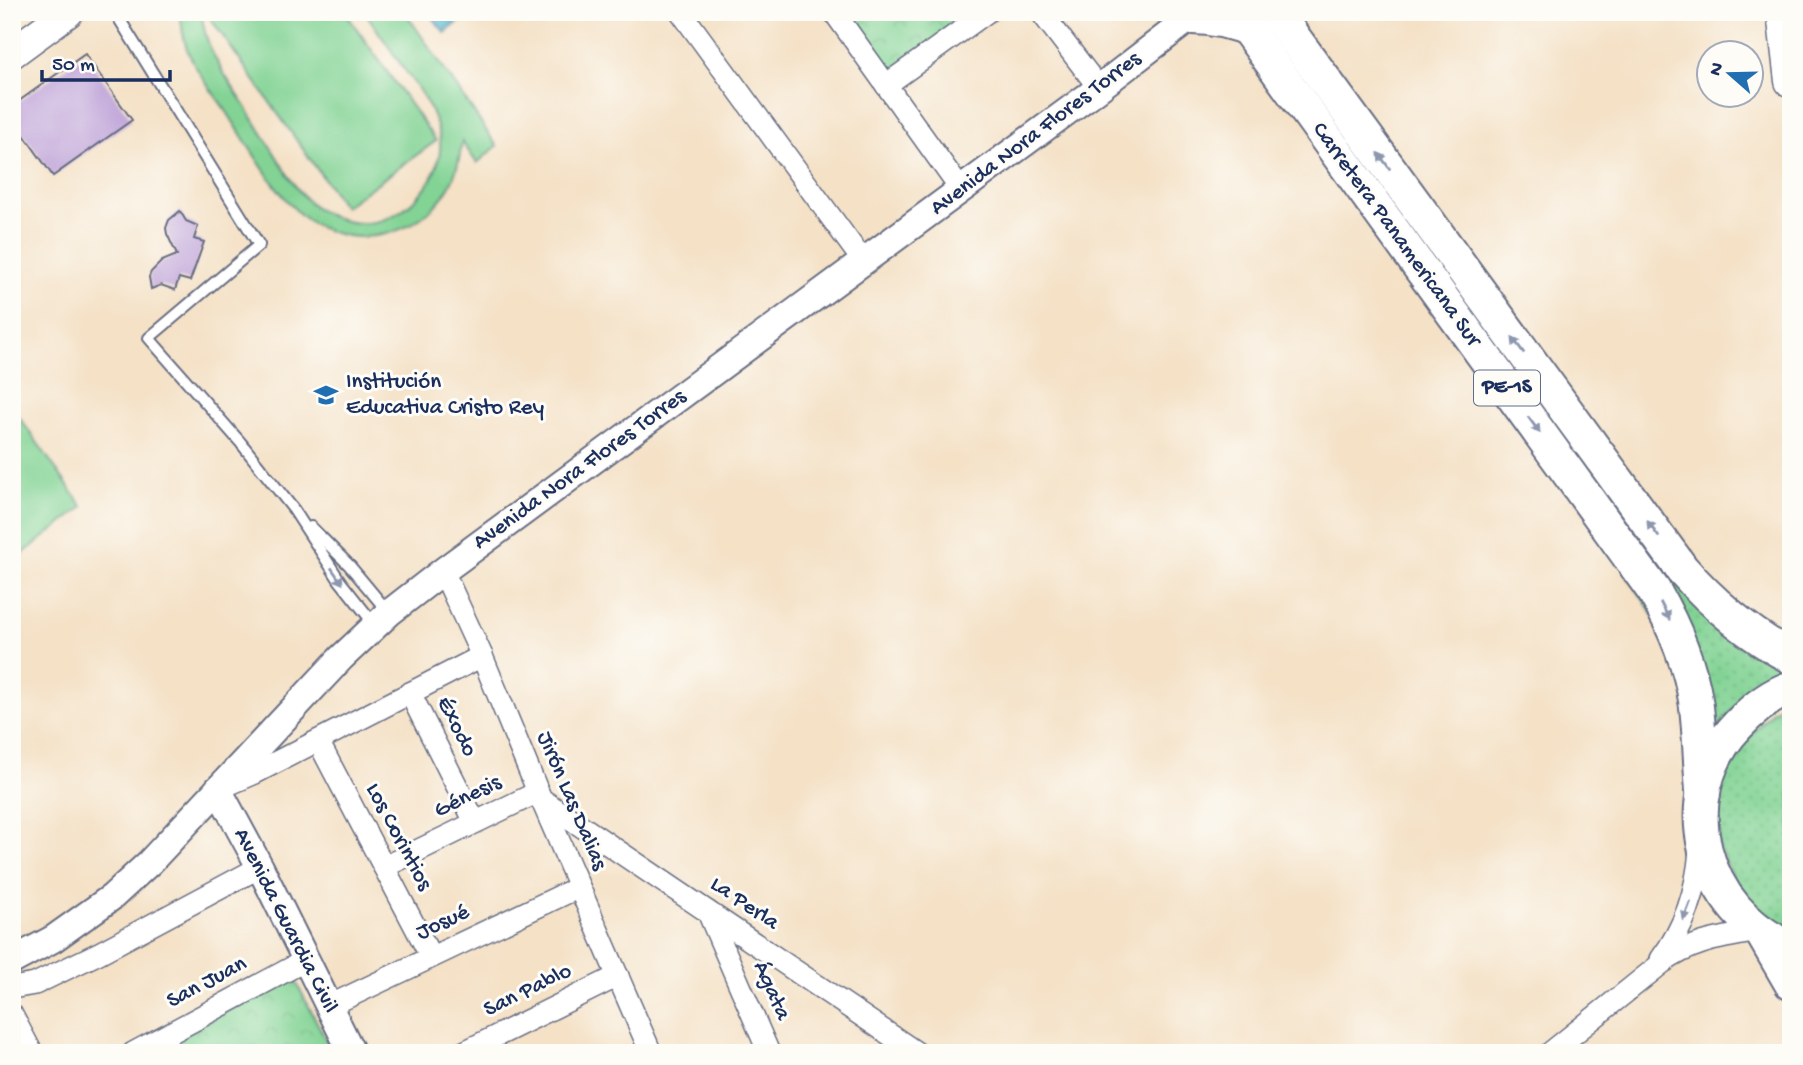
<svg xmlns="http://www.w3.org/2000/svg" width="1803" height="1065" font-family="'Gochi Hand',sans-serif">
<defs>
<pattern id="grass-dots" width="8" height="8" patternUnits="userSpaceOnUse" patternTransform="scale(1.75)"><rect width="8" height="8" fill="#82d394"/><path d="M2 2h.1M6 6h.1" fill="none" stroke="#70b582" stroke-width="1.8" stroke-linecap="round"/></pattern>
<pattern id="park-crowns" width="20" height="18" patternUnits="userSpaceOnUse" patternTransform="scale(1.75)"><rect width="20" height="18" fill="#82d394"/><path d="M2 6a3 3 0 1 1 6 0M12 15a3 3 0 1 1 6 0" fill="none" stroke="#70b582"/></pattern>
<pattern id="water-waves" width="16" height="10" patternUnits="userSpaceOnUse" patternTransform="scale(1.75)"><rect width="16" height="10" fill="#4eb3cd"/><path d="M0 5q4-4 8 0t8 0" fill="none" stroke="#4092aa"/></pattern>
</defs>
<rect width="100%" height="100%" fill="#fdfcf7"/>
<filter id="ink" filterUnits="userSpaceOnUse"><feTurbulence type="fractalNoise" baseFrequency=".0143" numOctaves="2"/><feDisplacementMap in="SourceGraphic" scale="14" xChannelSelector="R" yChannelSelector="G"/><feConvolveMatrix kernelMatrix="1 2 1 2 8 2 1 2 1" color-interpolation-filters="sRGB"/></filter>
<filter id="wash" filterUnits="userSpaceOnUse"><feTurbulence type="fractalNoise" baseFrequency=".00686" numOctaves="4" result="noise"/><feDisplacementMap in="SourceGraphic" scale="28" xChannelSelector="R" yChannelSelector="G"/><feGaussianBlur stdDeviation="1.57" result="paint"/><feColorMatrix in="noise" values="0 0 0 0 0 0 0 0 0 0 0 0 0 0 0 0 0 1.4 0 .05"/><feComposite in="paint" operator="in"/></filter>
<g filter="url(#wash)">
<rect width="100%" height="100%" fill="#f4e1c6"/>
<!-- grass -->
<g fill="url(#grass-dots)" stroke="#4e8179" stroke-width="2">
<path d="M 1311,88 L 1704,606 L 1791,671 C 1746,693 1732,702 1707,747 L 1708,699 Z"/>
<polygon points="1791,701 1791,936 1743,902 1714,836 1725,764 1773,710"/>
</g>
<!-- park -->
<g fill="url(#park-crowns)" stroke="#4e8179" stroke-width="2">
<polygon points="856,12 973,12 890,73 849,18"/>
<polygon points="293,976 333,1053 148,1053"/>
</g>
<!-- garden -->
<g fill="#82d394" stroke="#4e8179" stroke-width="2">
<path d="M 181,12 L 202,12 C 203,48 227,78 246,107 C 257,126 269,144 280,162 C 290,178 300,196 316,208 C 329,217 350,224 366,223 C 406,221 448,175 439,135 C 434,109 419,90 404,69 C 391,50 378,31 365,12 L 405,12 L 497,146 L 477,163 L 462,142 C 460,158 457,173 449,187 C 421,235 357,252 310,222 C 281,203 247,143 227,112 C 213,92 196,72 187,49 C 183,37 181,25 181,12 Z"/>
<polygon points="211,12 345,12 436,141 344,207 208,15"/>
<polygon points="12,407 83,507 12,562"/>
</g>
<!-- water -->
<polygon fill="url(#water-waves)" stroke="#347196" stroke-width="2" points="428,12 472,12 445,33"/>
<g id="blocks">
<!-- building -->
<g fill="#bea2d8">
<polygon points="85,54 132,120 53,176 12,118 12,106"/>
<polygon points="180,211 186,221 198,226 194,239 204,242 190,281 179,278 175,290 161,285 151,289 149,277 151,272 162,261 177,255 167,234 166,228 169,220"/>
</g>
</g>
</g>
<g filter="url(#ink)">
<use href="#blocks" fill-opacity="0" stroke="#676d82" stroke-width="2"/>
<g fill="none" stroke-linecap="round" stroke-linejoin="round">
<!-- service casing -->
<g stroke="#676d82" stroke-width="14">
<g id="service">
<polyline points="115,12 259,245 149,338 241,443 294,510 340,581 375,625"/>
<polyline points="311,527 349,565 389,613"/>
</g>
</g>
<!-- minor casing -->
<g stroke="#676d82" stroke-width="24">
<g id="minor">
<polyline points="681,12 863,261"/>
<polyline points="834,12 961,190"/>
<polyline points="1041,12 1099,88"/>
<polyline points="886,85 987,12"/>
<polyline points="443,571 482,656 538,792 651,1053"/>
<polyline points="410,693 475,822"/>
<polyline points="318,741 431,957"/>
<polyline points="225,786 255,773 482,656"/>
<polyline points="541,799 917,1053"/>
<polyline points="384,867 538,792"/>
<polyline points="708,912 769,1053"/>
<path d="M 1661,959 C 1685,927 1697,890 1700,850"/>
<polyline points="12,988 35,984 99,953 260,867"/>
<polyline points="329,1006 579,887"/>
<polyline points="12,1015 32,1053"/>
<polyline points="133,1053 306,960"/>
<polyline points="462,1053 618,976"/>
<path d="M 1550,1053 L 1662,963 C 1695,940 1721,938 1759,931"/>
</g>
</g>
<!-- tertiary casing -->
<g stroke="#676d82" stroke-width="30">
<g id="tertiary">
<path d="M 1186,21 C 1210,20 1229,24 1251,34"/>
<polyline points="218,789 260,867 352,1053"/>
<polyline points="12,961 53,939 112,897 150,862 341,658 389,613 443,571 1099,88 1186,21 1191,12"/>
</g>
</g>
<!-- secondary casing -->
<g stroke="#676d82" stroke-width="33">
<polyline id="secondary" points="12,53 68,12"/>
</g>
<!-- primary casing -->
<g stroke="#676d82" stroke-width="35">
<polyline id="primary" points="1783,12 1791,81"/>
</g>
<!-- trunk casing -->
<g stroke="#676d82" stroke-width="37">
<g id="trunk">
<path d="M 1235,12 L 1654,591 C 1674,626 1690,663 1696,703 C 1700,734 1700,765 1703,796"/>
<path d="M 1275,12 L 1682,569 C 1714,605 1748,634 1791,657"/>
<path d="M 1791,688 C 1770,695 1753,709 1738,725 C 1670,796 1701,912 1791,948"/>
<polyline points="1762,933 1791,983"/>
</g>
</g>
<!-- service -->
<use href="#service" stroke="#fff" stroke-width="10"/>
<!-- minor -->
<use href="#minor" stroke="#fff" stroke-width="21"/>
<!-- tertiary -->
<use href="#tertiary" stroke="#fff" stroke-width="26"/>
<!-- secondary -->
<use href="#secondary" stroke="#fff" stroke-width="30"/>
<!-- primary -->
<use href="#primary" stroke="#fff" stroke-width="32"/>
<!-- trunk -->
<use href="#trunk" stroke="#fff" stroke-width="33"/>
</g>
<!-- one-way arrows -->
<defs><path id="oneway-solid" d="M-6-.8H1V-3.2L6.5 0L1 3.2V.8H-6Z" transform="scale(1.75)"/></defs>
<g fill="#8d97ae">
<use href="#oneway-solid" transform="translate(1384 161) rotate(-126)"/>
<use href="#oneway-solid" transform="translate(1518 345) rotate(-126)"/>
<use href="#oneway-solid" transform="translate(1534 425) rotate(54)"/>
<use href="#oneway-solid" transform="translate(1653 529) rotate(-126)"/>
<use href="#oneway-solid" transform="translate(337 576) rotate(55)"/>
<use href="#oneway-solid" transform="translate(1665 611) rotate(62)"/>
<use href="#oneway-solid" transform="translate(1687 911) rotate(111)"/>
</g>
</g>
<!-- icons -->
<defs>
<g id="school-bare" transform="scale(1.89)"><path d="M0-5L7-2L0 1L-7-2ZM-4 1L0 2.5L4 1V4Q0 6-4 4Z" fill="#1f6fb2" stroke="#fdfcf7" stroke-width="2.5" paint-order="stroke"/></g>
</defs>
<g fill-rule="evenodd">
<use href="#school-bare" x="326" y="395"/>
</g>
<g text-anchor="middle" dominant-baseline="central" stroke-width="6" stroke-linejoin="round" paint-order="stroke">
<!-- shield labels -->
<rect fill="#fdfcf7" stroke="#5f6c8c" stroke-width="2" x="1474" y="370.5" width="66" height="35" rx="5"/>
<g font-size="21" font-weight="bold" fill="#1b2f5e">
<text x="1507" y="388">PE-1S</text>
</g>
<!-- street labels -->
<g font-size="23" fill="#1b2f5e" stroke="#fdfcf7">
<text transform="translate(1036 134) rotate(-37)">Avenida Nora Flores Torres</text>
<text transform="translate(1396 235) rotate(54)">Carretera Panamericana Sur</text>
<text transform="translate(580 470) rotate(-36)">Avenida Nora Flores Torres</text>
<text transform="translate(456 727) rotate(63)">Éxodo</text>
<text transform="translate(468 797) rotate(-26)">Génesis</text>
<text transform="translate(571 801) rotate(67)">Jirón Las Dalias</text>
<text transform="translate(398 837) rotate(62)">Los Corintios</text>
<text transform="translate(744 904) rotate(34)">La Perla</text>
<text transform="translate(285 921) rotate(63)">Avenida Guardia Civil</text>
<text transform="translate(443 923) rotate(-25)">Josué</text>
<text transform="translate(207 983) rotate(-28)">San Juan</text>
<text transform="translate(528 991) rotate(-26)">San Pablo</text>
<text transform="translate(771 991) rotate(66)">Ágata</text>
</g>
<!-- poi labels -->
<g font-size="23" fill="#1b2f5e" stroke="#fdfcf7" text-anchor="start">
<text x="346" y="382">Institución<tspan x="346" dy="26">Educativa Cristo Rey</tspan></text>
</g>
</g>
<!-- margin -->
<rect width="1803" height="1065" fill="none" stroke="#fdfcf7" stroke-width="42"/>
<!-- north arrow -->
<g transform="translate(1730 74) rotate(290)"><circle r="33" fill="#fdfcf7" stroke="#a3aaba" stroke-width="2"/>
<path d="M0-5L12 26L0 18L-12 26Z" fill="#1f6fb2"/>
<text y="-10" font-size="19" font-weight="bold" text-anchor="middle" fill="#1b2f5e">N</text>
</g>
<!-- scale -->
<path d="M42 70v10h128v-10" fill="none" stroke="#1b2f5e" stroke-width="3.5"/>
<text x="52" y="70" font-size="21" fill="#1b2f5e" stroke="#fdfcf7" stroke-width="5" paint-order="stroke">50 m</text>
</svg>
